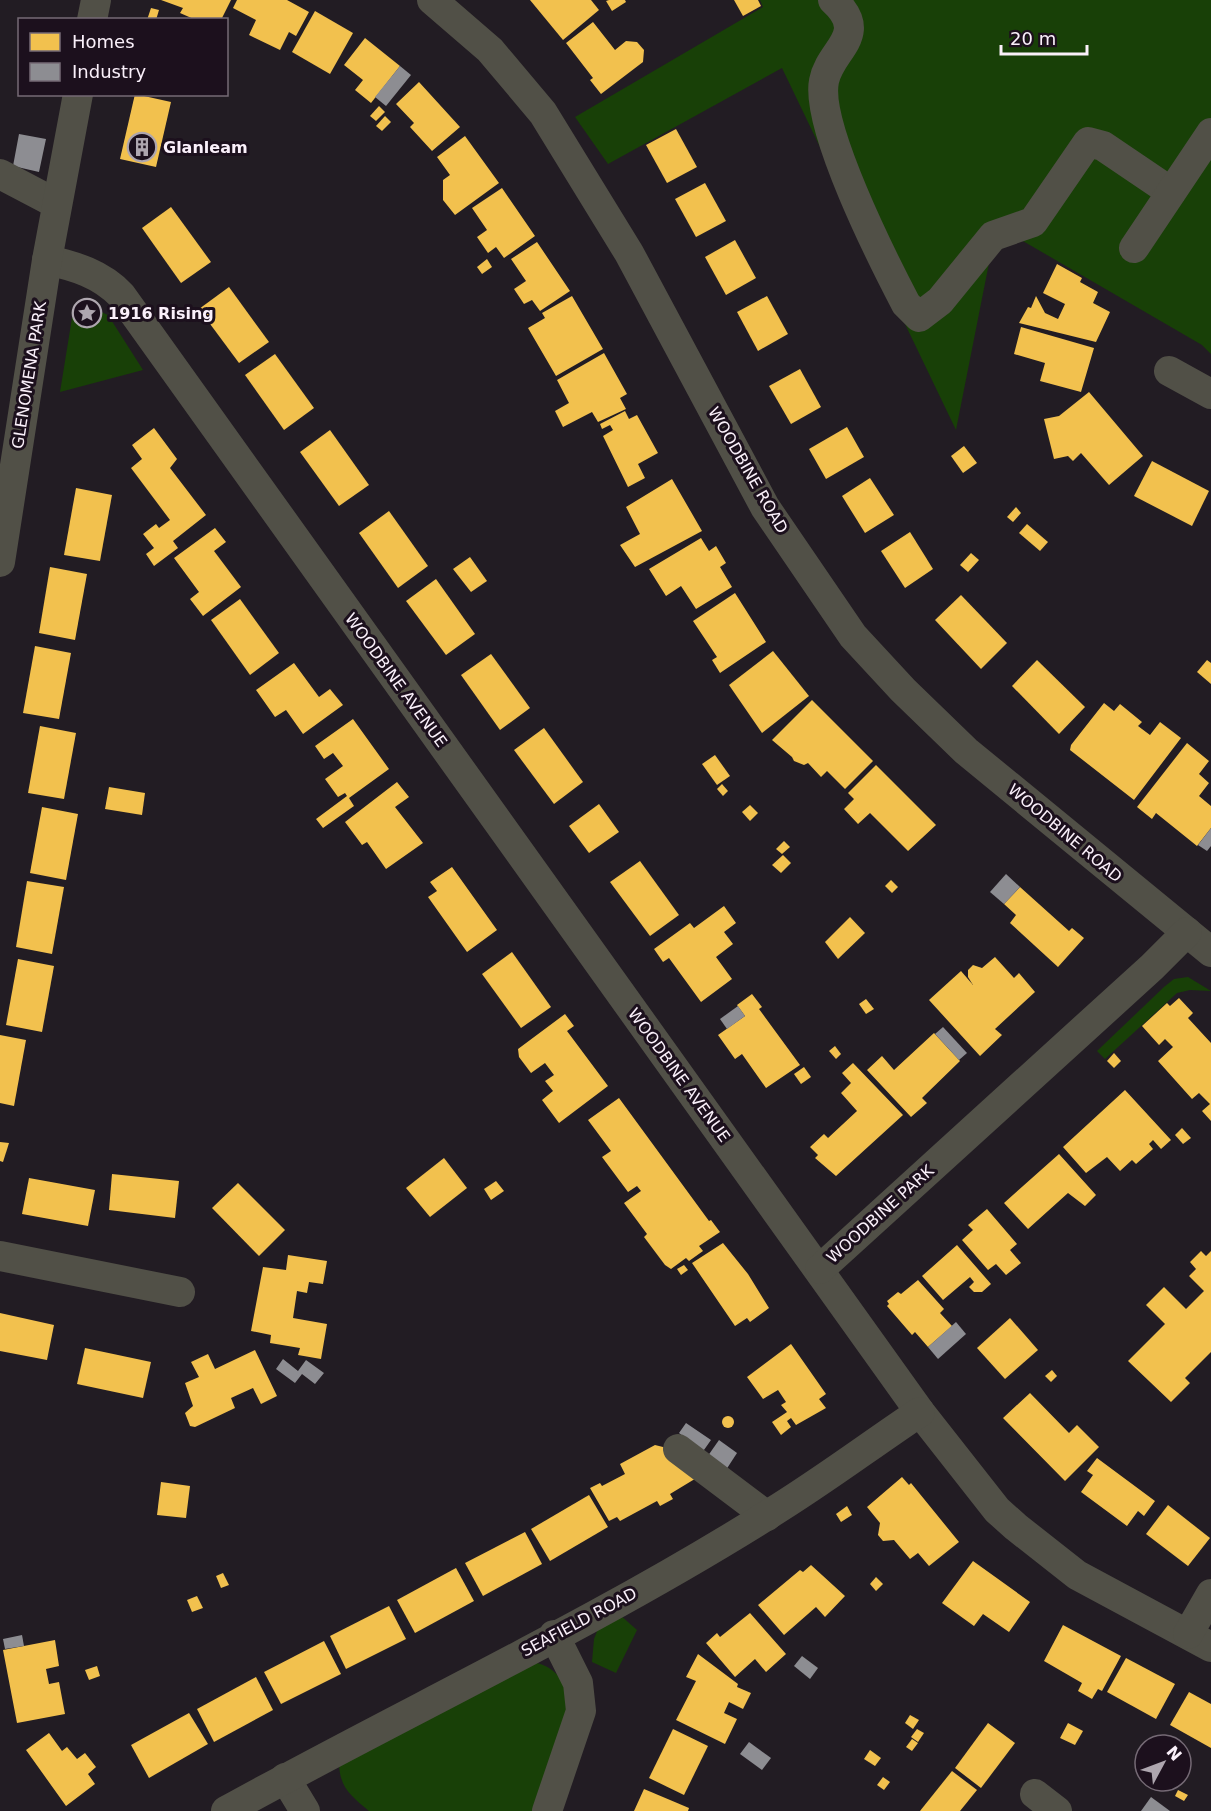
<svg xmlns="http://www.w3.org/2000/svg" width="1211" height="1811" font-family="'DejaVu Sans',sans-serif">
<rect width="100%" height="100%" fill="#221c23"/>
<!-- green -->
<g fill="#184007">
<polygon points="760,0 1211,0 1211,354 1202,345 1016,237 991,253 956,430 782,68 608,164 575,117 763,7"/>
<polygon points="88,306 108,315 143,370 60,392 72,318"/>
<polygon points="1188,977 1211,991 1190,990 1177,993 1105,1059 1097,1051 1164,987 1174,979"/>
<polygon points="620,1615 637,1630 616,1673 592,1662 594,1639 598,1629"/>
<path d="M 537,1663 C 560,1669 566,1686 569,1707 L 534,1811 L 369,1811 C 351,1796 340,1788 339,1764 Z"/>
</g>
<!-- homes -->
<g fill="#f2c14e">
<polygon points="161,0 231,0 221,20 196,20 180,13 183,8"/>
<polygon points="237,0 287,0 309,12 296,36 289,32 280,50 249,35 256,20 233,8"/>
<polygon points="530,0 591,0 599,10 563,40"/>
<polygon points="609,0 625,0 626,2 612,11 606,1"/>
<polygon points="734,0 758,0 761,6 743,16"/>
<polygon points="151,8 159,10 156,20 147,20"/>
<polygon points="315,11 353,33 330,74 292,52"/>
<polygon points="593,22 615,50 626,41 637,42 644,50 643,62 601,94 590,80 593,78 566,43"/>
<polygon points="365,38 400,66 371,103 355,90 363,80 344,65"/>
<polygon points="419,82 460,127 432,151 410,127 414,123 396,104"/>
<polygon points="135,94 171,102 156,167 120,159"/>
<polygon points="379,106 385,112 376,121 370,116"/>
<polygon points="385,116 391,122 382,131 376,126"/>
<polygon points="676,129 697,167 667,183 646,145"/>
<polygon points="465,136 499,183 455,215 443,200 443,180 450,175 437,157"/>
<polygon points="705,183 726,221 696,237 675,199"/>
<polygon points="502,188 535,236 504,258 496,247 488,253 477,237 487,230 472,208"/>
<polygon points="171,207 211,262 181,283 142,228"/>
<polygon points="735,240 756,278 726,295 705,257"/>
<polygon points="537,242 570,291 540,311 532,300 524,304 514,289 526,281 511,259"/>
<polygon points="487,259 492,267 482,274 477,267"/>
<polygon points="1057,264 1082,278 1080,282 1098,292 1093,303 1110,312 1096,342 1019,323 1028,307 1031,308 1036,296 1045,313 1058,319 1065,304 1043,293"/>
<polygon points="229,287 269,342 239,363 199,309"/>
<polygon points="572,296 603,349 556,376 528,328 545,318 542,313"/>
<polygon points="767,296 788,334 758,351 737,312"/>
<polygon points="1021,327 1094,348 1081,392 1040,381 1045,363 1014,354"/>
<polygon points="604,353 627,394 620,398 626,409 598,422 592,412 563,427 555,411 569,403 557,380"/>
<polygon points="275,354 314,408 284,430 245,375"/>
<polygon points="800,369 821,407 791,424 769,386"/>
<polygon points="1089,392 1143,456 1109,485 1081,453 1073,461 1068,456 1054,459 1044,419 1059,416"/>
<polygon points="625,411 629,419 637,415 658,453 638,464 645,478 628,487 603,436 613,430 610,425 602,429 600,424"/>
<polygon points="847,427 864,457 826,479 809,449"/>
<polygon points="154,428 177,459 170,468 206,515 173,541 178,548 154,566 146,554 154,548 143,534 156,524 159,528 170,520 131,468 142,459 132,445"/>
<polygon points="330,430 369,485 339,506 300,452"/>
<polygon points="964,446 977,463 963,473 951,456"/>
<polygon points="1152,461 1209,491 1192,526 1134,496"/>
<polygon points="870,478 894,515 865,533 842,496"/>
<polygon points="672,479 702,531 635,567 620,545 640,534 626,507"/>
<polygon points="76,488 112,495 100,561 64,555"/>
<polygon points="1016,507 1021,513 1013,522 1007,517"/>
<polygon points="389,511 428,566 398,588 359,533"/>
<polygon points="1027,524 1048,542 1040,551 1019,533"/>
<polygon points="215,528 226,542 214,551 241,587 203,616 190,599 199,592 174,558"/>
<polygon points="910,532 933,569 905,588 881,551"/>
<polygon points="701,538 709,551 716,546 726,563 720,567 732,587 696,609 681,586 666,596 649,569"/>
<polygon points="971,553 979,560 968,572 960,565"/>
<polygon points="470,557 487,581 471,592 453,569"/>
<polygon points="50,567 87,574 75,640 39,633"/>
<polygon points="436,579 475,634 446,655 406,601"/>
<polygon points="735,593 766,642 720,673 712,660 717,657 693,621"/>
<polygon points="961,595 1007,643 981,669 935,620"/>
<polygon points="240,599 279,653 250,675 211,620"/>
<polygon points="35,646 71,653 59,719 23,713"/>
<polygon points="773,651 809,696 762,733 729,685"/>
<polygon points="491,654 530,708 500,730 461,675"/>
<polygon points="1037,660 1085,707 1059,734 1012,686"/>
<polygon points="1207,660 1211,663 1211,684 1197,672"/>
<polygon points="294,663 319,697 330,689 343,705 303,734 286,710 275,717 256,690"/>
<polygon points="812,700 873,761 845,789 827,771 821,777 808,763 804,765 794,761 792,757 772,740"/>
<polygon points="1104,703 1114,711 1120,704 1142,722 1138,726 1150,735 1160,722 1181,738 1134,800 1070,750 1071,745"/>
<polygon points="353,719 389,769 349,798 354,806 323,828 316,819 347,796 345,793 338,797 325,779 343,766 333,753 324,759 315,746"/>
<polygon points="40,726 76,733 64,799 28,793"/>
<polygon points="544,728 583,782 554,804 514,750"/>
<polygon points="1187,743 1209,761 1199,774 1209,783 1199,796 1211,806 1211,828 1197,846 1156,813 1152,819 1137,807"/>
<polygon points="715,755 730,776 717,785 702,764"/>
<polygon points="876,765 936,825 908,851 870,813 858,824 844,809 854,799 848,793"/>
<polygon points="397,782 409,797 395,807 423,843 386,869 367,842 362,845 345,822"/>
<polygon points="722,784 728,791 723,796 717,789"/>
<polygon points="109,787 145,793 142,815 105,809"/>
<polygon points="599,804 619,832 589,853 569,826"/>
<polygon points="750,805 758,813 750,821 742,812"/>
<polygon points="42,807 78,814 66,880 30,873"/>
<polygon points="784,841 790,847 782,854 776,849"/>
<polygon points="783,855 791,863 781,873 772,865"/>
<polygon points="640,861 679,915 650,936 610,882"/>
<polygon points="452,867 497,930 467,952 428,897 437,891 430,882"/>
<polygon points="891,880 898,887 892,893 885,886"/>
<polygon points="27,881 64,887 52,954 16,947"/>
<polygon points="1020,887 1069,931 1072,928 1084,938 1058,967 1010,923 1016,915 1004,904"/>
<polygon points="724,906 736,923 724,932 733,944 716,957 732,979 701,1002 669,958 663,962 654,949 690,923 694,928"/>
<polygon points="850,917 865,933 838,959 825,942"/>
<polygon points="512,952 551,1007 521,1028 482,974"/>
<polygon points="995,957 1014,978 1019,973 1035,992 995,1029 1002,1035 980,1056 929,1000 961,971 973,985 968,977 968,970 973,965 982,968"/>
<polygon points="18,959 54,966 42,1032 6,1025"/>
<polygon points="752,994 762,1007 759,1009 800,1065 766,1088 742,1054 735,1059 718,1035 745,1016 737,1005"/>
<polygon points="1179,998 1193,1013 1188,1018 1211,1043 1211,1121 1202,1111 1210,1104 1199,1093 1192,1099 1158,1061 1173,1047 1165,1039 1159,1045 1142,1026 1167,1003 1170,1006"/>
<polygon points="866,999 874,1009 866,1014 859,1004"/>
<polygon points="565,1014 574,1026 567,1031 608,1086 559,1123 542,1100 553,1091 545,1081 554,1075 545,1063 531,1073 519,1057 518,1049"/>
<polygon points="934,1033 960,1061 922,1098 927,1103 911,1117 867,1070 882,1056 894,1070"/>
<polygon points="0,1035 26,1040 14,1106 0,1103"/>
<polygon points="835,1046 841,1054 836,1059 829,1051"/>
<polygon points="1114,1053 1121,1061 1114,1068 1107,1061"/>
<polygon points="853,1063 903,1115 836,1176 815,1158 818,1155 810,1147 824,1134 828,1138 857,1111 841,1093 851,1083 842,1073"/>
<polygon points="804,1067 811,1077 801,1084 794,1074"/>
<polygon points="1125,1090 1171,1140 1161,1149 1153,1140 1149,1144 1153,1149 1136,1164 1132,1160 1120,1171 1107,1157 1086,1173 1063,1147"/>
<polygon points="619,1098 709,1221 711,1220 720,1232 699,1246 703,1251 689,1261 686,1258 671,1269 665,1265 644,1237 647,1234 624,1203 641,1191 637,1186 628,1192 602,1157 611,1151 588,1120"/>
<polygon points="1182,1128 1191,1138 1183,1144 1175,1135"/>
<polygon points="0,1142 9,1143 3,1162 0,1161"/>
<polygon points="1059,1154 1096,1195 1085,1206 1068,1193 1028,1229 1004,1203"/>
<polygon points="444,1158 467,1188 430,1217 406,1188"/>
<polygon points="112,1174 179,1181 175,1218 109,1210"/>
<polygon points="29,1178 95,1190 88,1226 22,1214"/>
<polygon points="496,1181 504,1191 491,1200 484,1189"/>
<polygon points="238,1183 285,1230 259,1256 212,1208"/>
<polygon points="987,1209 1017,1244 1010,1250 1021,1263 1006,1275 996,1264 988,1270 962,1240 973,1230 968,1225"/>
<polygon points="723,1243 748,1274 769,1308 750,1322 747,1318 735,1326 692,1263"/>
<polygon points="957,1245 991,1284 982,1292 974,1292 969,1287 974,1282 970,1277 943,1300 922,1276"/>
<polygon points="1201,1251 1206,1256 1211,1251 1211,1352 1185,1378 1190,1383 1171,1402 1128,1361 1165,1324 1146,1305 1164,1287 1186,1309 1204,1291 1189,1276 1196,1269 1190,1262"/>
<polygon points="288,1255 327,1261 323,1284 309,1282 307,1293 297,1291 293,1318 327,1324 321,1359 298,1355 300,1348 270,1343 271,1335 251,1331 263,1267 286,1270"/>
<polygon points="684,1265 688,1270 681,1275 677,1269"/>
<polygon points="918,1280 944,1309 940,1313 952,1326 928,1347 915,1332 912,1335 887,1306 889,1304 887,1301 898,1292 901,1294"/>
<polygon points="0,1313 54,1325 47,1360 0,1351"/>
<polygon points="1010,1318 1038,1350 1005,1379 977,1348"/>
<polygon points="791,1344 826,1394 819,1399 826,1408 796,1425 791,1418 787,1421 791,1427 781,1435 772,1422 787,1412 781,1405 786,1402 778,1390 763,1399 747,1377"/>
<polygon points="85,1348 151,1362 143,1398 77,1384"/>
<polygon points="255,1350 277,1396 261,1404 253,1388 231,1398 235,1408 195,1427 190,1426 185,1413 193,1406 185,1383 199,1377 191,1362 208,1354 215,1369"/>
<polygon points="1052,1370 1057,1376 1051,1382 1045,1376"/>
<polygon points="1030,1393 1069,1433 1077,1425 1099,1447 1065,1481 1003,1418"/>
<circle cx="728" cy="1422" r="6"/>
<polygon points="655,1445 663,1447 666,1451 703,1474 670,1494 673,1499 660,1506 657,1501 620,1521 617,1517 609,1521 590,1488 600,1483 602,1486 625,1474 620,1464"/>
<polygon points="1097,1458 1155,1501 1144,1516 1138,1511 1127,1526 1081,1492 1093,1475 1087,1471"/>
<polygon points="902,1477 909,1485 911,1483 959,1542 929,1566 918,1553 910,1559 894,1540 883,1541 878,1535 880,1523 867,1507"/>
<polygon points="161,1482 190,1486 186,1518 157,1515"/>
<polygon points="589,1495 608,1527 550,1561 531,1529"/>
<polygon points="1168,1505 1210,1538 1188,1566 1146,1534"/>
<polygon points="847,1506 852,1515 841,1522 836,1514"/>
<polygon points="525,1532 542,1564 483,1596 465,1563"/>
<polygon points="973,1561 1030,1602 1009,1632 983,1614 974,1626 942,1603"/>
<polygon points="811,1565 845,1596 825,1617 816,1607 784,1635 758,1605 800,1570 803,1572"/>
<polygon points="456,1568 474,1601 415,1633 397,1600"/>
<polygon points="223,1573 229,1585 221,1588 216,1576"/>
<polygon points="876,1577 883,1584 876,1591 870,1584"/>
<polygon points="197,1596 203,1608 192,1612 187,1600"/>
<polygon points="389,1606 406,1639 346,1669 330,1636"/>
<polygon points="750,1613 786,1654 766,1672 755,1659 735,1677 706,1643 717,1633 720,1637"/>
<polygon points="1063,1625 1121,1656 1102,1691 1098,1689 1092,1699 1078,1691 1082,1683 1044,1661"/>
<polygon points="55,1640 59,1666 46,1669 49,1684 59,1682 65,1714 17,1723 3,1650"/>
<polygon points="324,1641 341,1674 281,1704 264,1672"/>
<polygon points="698,1654 738,1684 737,1687 751,1693 743,1709 729,1702 724,1713 737,1719 725,1744 676,1720 696,1681 686,1677"/>
<polygon points="1126,1658 1175,1684 1156,1719 1107,1692"/>
<polygon points="97,1666 100,1676 89,1680 85,1670"/>
<polygon points="256,1677 273,1710 214,1742 197,1709"/>
<polygon points="1189,1692 1211,1704 1211,1748 1170,1725"/>
<polygon points="189,1713 208,1744 149,1778 131,1745"/>
<polygon points="910,1715 919,1720 913,1729 905,1723"/>
<polygon points="988,1723 1015,1743 981,1788 955,1768"/>
<polygon points="1068,1723 1083,1731 1075,1745 1060,1738"/>
<polygon points="673,1729 708,1746 684,1795 649,1778"/>
<polygon points="917,1729 924,1733 918,1742 911,1737"/>
<polygon points="49,1733 62,1751 67,1747 77,1759 85,1753 96,1767 88,1774 95,1784 66,1806 26,1750"/>
<polygon points="912,1739 918,1743 912,1751 906,1747"/>
<polygon points="870,1750 881,1758 875,1766 864,1759"/>
<polygon points="952,1771 977,1790 960,1811 920,1811"/>
<polygon points="883,1777 890,1782 884,1790 877,1785"/>
<polygon points="644,1789 689,1808 688,1811 634,1811"/>
<polygon points="1178,1790 1188,1795 1184,1801 1175,1796"/>
</g>
<!-- industry -->
<g fill="#8d8d92">
<polygon points="400,66 411,75 386,106 375,97"/>
<polygon points="19,134 46,139 39,172 13,166"/>
<polygon points="1211,828 1211,846 1207,851 1198,845"/>
<polygon points="1006,874 1020,887 1004,904 990,892"/>
<polygon points="738,1006 745,1016 727,1029 720,1019"/>
<polygon points="943,1027 967,1053 959,1060 935,1034"/>
<polygon points="956,1322 966,1334 938,1359 928,1347"/>
<polygon points="283,1359 298,1371 306,1360 324,1373 315,1384 302,1374 295,1383 276,1369"/>
<polygon points="686,1423 711,1440 699,1457 688,1440 679,1433"/>
<polygon points="719,1440 737,1453 724,1473 705,1460"/>
<polygon points="22,1635 24,1646 5,1649 3,1639"/>
<polygon points="802,1656 818,1668 810,1679 794,1666"/>
<polygon points="749,1742 771,1758 762,1770 740,1754"/>
<polygon points="1151,1797 1170,1811 1141,1811"/>
</g>
<g fill="none" stroke-linecap="round" stroke-linejoin="round">
<!-- minor -->
<g stroke="#515047" stroke-width="30">
<polyline points="432,0 490,50 543,113 629,253 765,507 853,636 903,690 966,751 1211,952"/>
<path d="M 833,0 C 871,35 830,49 824,81 C 815,126 883,260 906,304 L 919,317 L 940,301 L 993,236 L 1033,222 L 1088,142 L 1103,146 L 1171,192"/>
<polyline points="92,20 96,0"/>
<polyline points="0,174 57,204"/>
<polyline points="1134,248 1211,133"/>
<path d="M 47,260 C 75,266 101,274 121,295 L 920,1412 L 997,1510 L 1016,1527 L 1077,1575 L 1211,1647"/>
<polyline points="1169,371 1211,394"/>
<polyline points="0,562 47,260 78,94"/>
<polyline points="0,1256 180,1292"/>
<polyline points="820,1269 1152,967 1187,932"/>
<polyline points="678,1449 767,1516"/>
<polyline points="1188,1634 1211,1594"/>
<polyline points="285,1778 305,1811"/>
<polyline points="1035,1794 1057,1811"/>
<path d="M 226,1811 C 405,1712 592,1625 766,1516 C 819,1484 869,1446 920,1412"/>
<polyline points="547,1811 581,1711 578,1683 554,1635"/>
</g>
</g>
<!-- icons -->
<defs>
<g id="building-ring" transform="scale(1.5)"><circle r="9.5" fill="#1c101d" stroke="#aea6af" stroke-width="1.5"/><path d="M-4-6H4V6H1V3H-1V6H-4ZM-2.5-4.3h1.7v1.8h-1.7ZM.8-4.3h1.7v1.8H.8ZM-2.5-1h1.7V.8h-1.7ZM.8-1h1.7V.8H.8Z" fill="#aea6af"/></g>
<g id="sight-ring" transform="scale(1.5)"><circle r="9.5" fill="#1c101d" stroke="#aea6af" stroke-width="1.5"/><path d="M0-6L1.8-2.2L6-1.7L2.9 1.2L3.7 5.4L0 3.3L-3.7 5.4L-2.9 1.2L-6-1.7L-1.8-2.2Z" fill="#aea6af"/></g>
</defs>
<g fill-rule="evenodd">
<use href="#building-ring" x="142" y="147"/>
<use href="#sight-ring" x="87" y="313"/>
</g>
<g text-anchor="middle" dominant-baseline="central" stroke-width="6" stroke-linejoin="round" paint-order="stroke">
<!-- poi labels -->
<g font-size="16" font-weight="bold" fill="#faf0fa" stroke="#1c101d" text-anchor="start">
<text x="163" y="147">Glanleam</text>
<text x="108" y="313">1916 Rising</text>
</g>
<!-- street labels -->
<g font-size="16" fill="#faf0fa" stroke="#1c101d">
<text transform="translate(29 375) rotate(-81)">GLENOMENA PARK</text>
<text transform="translate(748 470) rotate(60)">WOODBINE ROAD</text>
<text transform="translate(396 680) rotate(54)">WOODBINE AVENUE</text>
<text transform="translate(1065 833) rotate(40)">WOODBINE ROAD</text>
<text transform="translate(679 1075) rotate(54)">WOODBINE AVENUE</text>
<text transform="translate(880 1214) rotate(-42)">WOODBINE PARK</text>
<text transform="translate(579 1622) rotate(-28)">SEAFIELD ROAD</text>
</g>
</g>
<!-- legend -->
<rect x="18" y="18" width="210" height="78" fill="#1c101d" stroke="#756a75" stroke-width="1.5"/>
<rect x="30" y="33" width="30" height="18" fill="#f2c14e" stroke="#756a75" stroke-width="1.5"/>
<text x="72" y="48" font-size="18" fill="#faf0fa">Homes</text>
<rect x="30" y="63" width="30" height="18" fill="#8d8d92" stroke="#756a75" stroke-width="1.5"/>
<text x="72" y="78" font-size="18" fill="#faf0fa">Industry</text>
<!-- north arrow -->
<g transform="translate(1163 1763) rotate(49)"><circle r="28" fill="#1c101d" stroke="#756a75" stroke-width="1.5"/>
<path d="M0-4.5L10 22L0 15L-10 22Z" fill="#aea6af"/>
<text y="-9" font-size="16" font-weight="bold" text-anchor="middle" fill="#faf0fa">N</text>
</g>
<!-- scale -->
<path d="M1001 45v9h86v-9" fill="none" stroke="#faf0fa" stroke-width="3"/>
<text x="1010" y="45" font-size="18" fill="#faf0fa" stroke="#1c101d" stroke-width="4.5" paint-order="stroke">20 m</text>
</svg>
